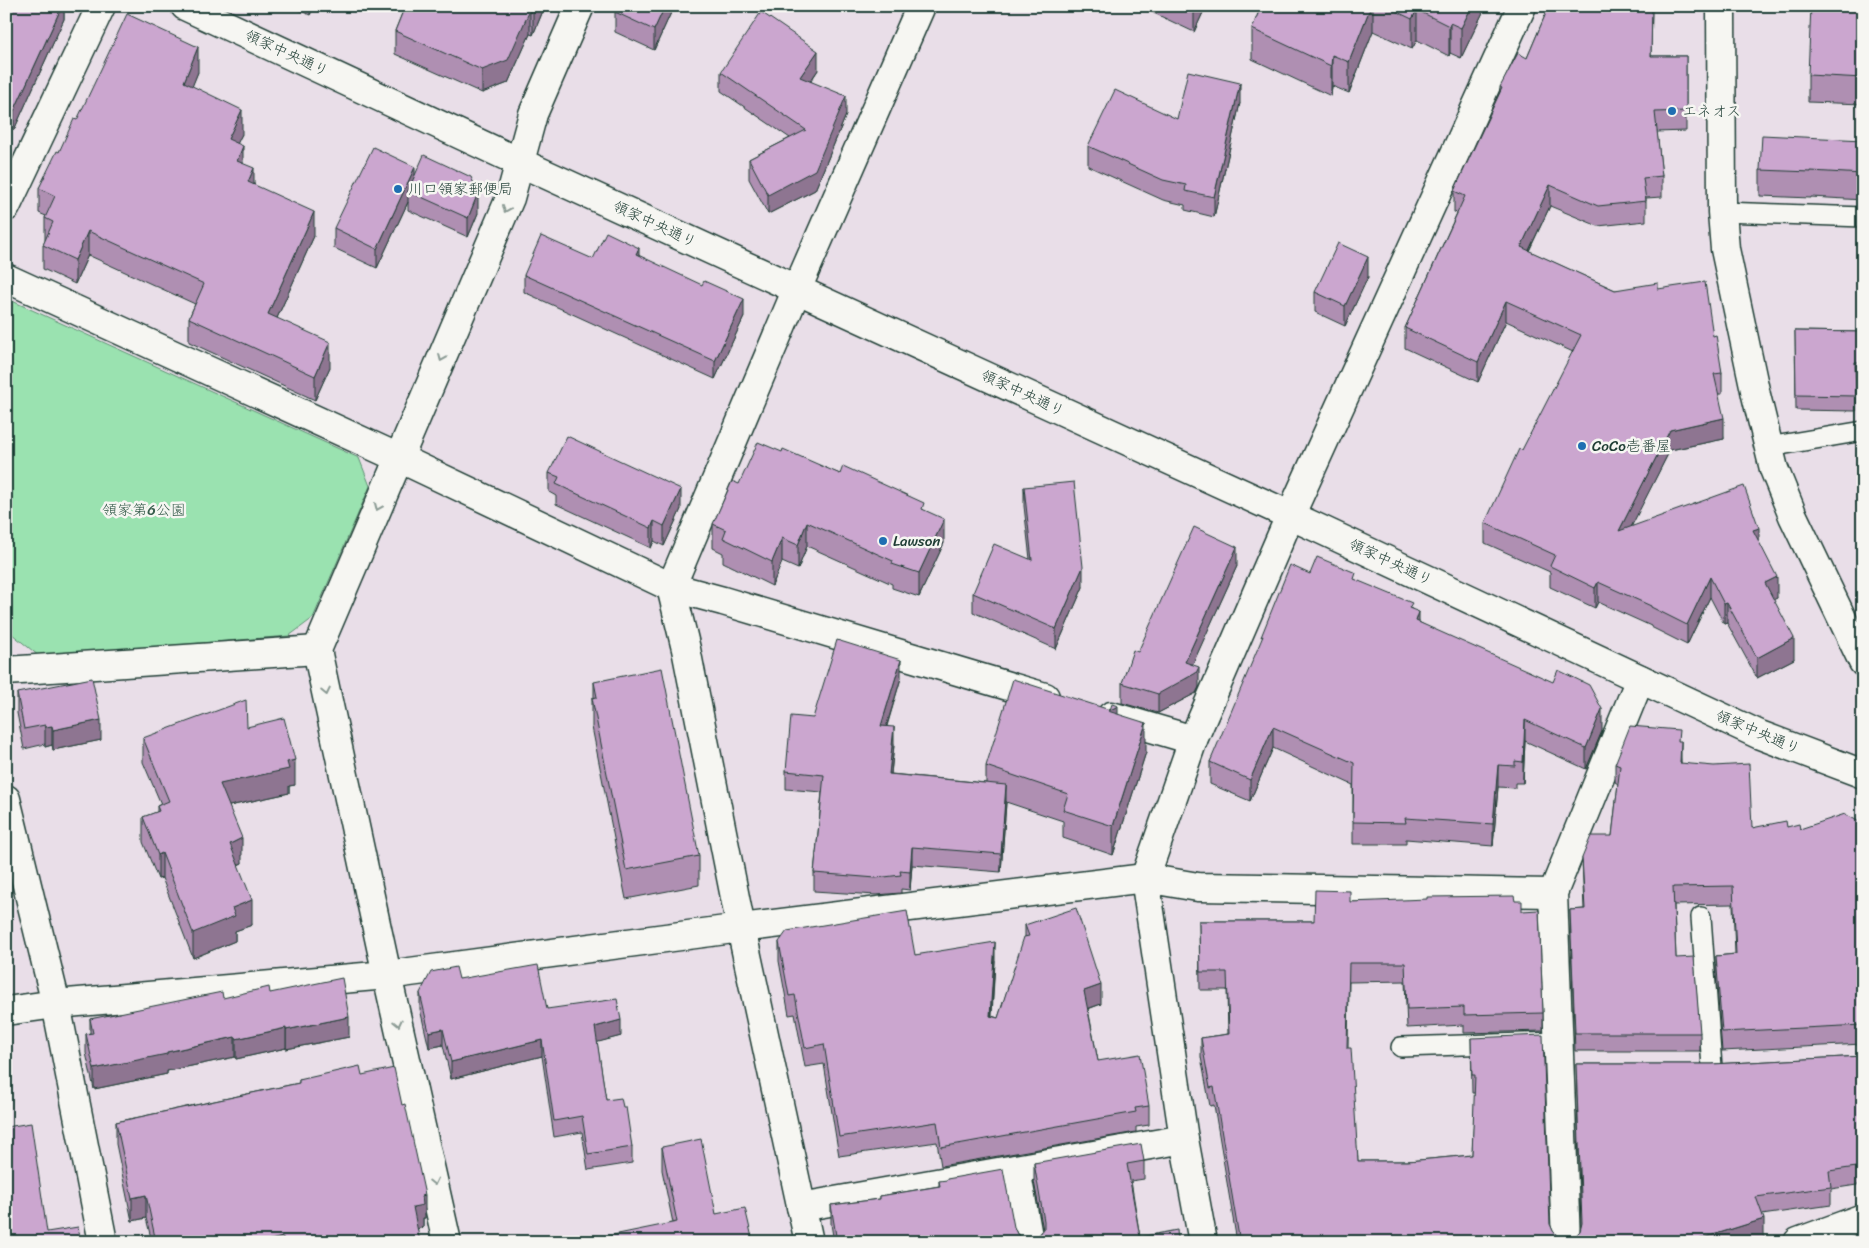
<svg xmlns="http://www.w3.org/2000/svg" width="1869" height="1248" font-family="Sriracha,'Klee One',sans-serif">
<rect width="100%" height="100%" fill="#e9dee8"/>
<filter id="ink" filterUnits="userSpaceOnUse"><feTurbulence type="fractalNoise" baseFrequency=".02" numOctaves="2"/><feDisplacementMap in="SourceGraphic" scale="10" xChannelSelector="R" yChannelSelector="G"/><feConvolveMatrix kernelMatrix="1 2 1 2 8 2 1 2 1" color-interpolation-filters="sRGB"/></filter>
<g filter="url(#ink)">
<!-- green -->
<polygon fill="#9ae2b0" stroke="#5c9072" points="10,300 359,458 370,486 313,618 289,636 39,656 6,629 6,301"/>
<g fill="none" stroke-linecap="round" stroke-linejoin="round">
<!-- service casing -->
<g stroke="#1f3d34" stroke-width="22">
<g id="service">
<polyline points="1722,212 1863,217"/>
<polyline points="1768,447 1863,431"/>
<polyline points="1701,917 1712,1067"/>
<polyline points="1401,1047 1559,1042"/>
</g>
</g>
<!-- minor casing -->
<g stroke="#1f3d34" stroke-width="31">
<g id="minor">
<polyline points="6,207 101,6"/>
<polyline points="6,278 399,458 671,587 723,601 1045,697"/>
<polyline points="6,671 317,650"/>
<polyline points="1111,716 1193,740"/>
<polyline points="6,799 56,1004"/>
<polyline points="6,1011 56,1004 387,975 741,928 1145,878 1198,887 1553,893"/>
<polyline points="1016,1169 1029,1242"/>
<polyline points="801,1207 1184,1139"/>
<polyline points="447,1242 387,975 317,650 510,198 533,114 580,6"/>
<polyline points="809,1242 741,928 686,649 671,587 797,289 921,6"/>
<polyline points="1203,1242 1184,1139 1145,878 1193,740 1290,516 1522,6"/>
<polyline points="1566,1242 1553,893 1640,679"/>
<polyline points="1798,1242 1863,1218"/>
</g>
</g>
<!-- tertiary casing -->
<g stroke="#1f3d34" stroke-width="31">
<g id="tertiary">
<polyline points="185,6 519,162 1322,530 1760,735 1863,774"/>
<polyline points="1721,6 1722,212 1725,249 1756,395 1774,469 1793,516 1863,662"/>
<polyline points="56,1004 103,1242"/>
</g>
</g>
<!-- service -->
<use href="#service" stroke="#f6f6f2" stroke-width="19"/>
<!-- minor -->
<use href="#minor" stroke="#f6f6f2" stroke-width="28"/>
<!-- tertiary -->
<use href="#tertiary" stroke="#f6f6f2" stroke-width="28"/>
</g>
<!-- wall -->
<g fill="#af8fb2" stroke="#1f3d34">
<polygon points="6,6 64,6 64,19 14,130 12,128 6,140"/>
<polygon points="290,6 314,6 310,15"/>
<polygon points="405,6 545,6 533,35 530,34 508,83 482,93 395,54 395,31"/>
<polygon points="674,6 654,50 615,32 615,12"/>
<polygon points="1139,6 1206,6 1194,32"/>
<polygon points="1261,6 1486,6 1461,58 1450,53 1449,56 1417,40 1412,49 1373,31 1349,93 1332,86 1331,96 1252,59 1252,29"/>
<polygon points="1547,6 1652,6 1651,56 1686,56 1686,131 1657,132 1662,176 1662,197 1646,198 1646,221 1598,226 1550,206 1529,251 1615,290 1658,289 1713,336 1722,373 1722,394 1718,394 1724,439 1670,450 1631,526 1759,542 1777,598 1773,599 1794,659 1757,678 1727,623 1724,624 1710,597 1687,645 1651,627 1651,626 1598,602 1595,608 1550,587 1550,572 1485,543 1485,523 1573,352 1506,321 1478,382 1405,348 1405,328 1457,213 1454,212 1454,191 1500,91 1500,87 1527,58 1547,11"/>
<polygon points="1863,6 1863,104 1808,102 1808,75"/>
<polygon points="818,70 811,81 846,115 815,190 768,214 749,179 749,159 790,138 721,91 721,72"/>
<polygon points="198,72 192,86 242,134 237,143 243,163 254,184 314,236 277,318 330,367 315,400 189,342 189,318 195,304 88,255 75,284 43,269 43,245 45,241 45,218 46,216 39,213 39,188 77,120"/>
<polygon points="1240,103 1214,217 1185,210 1185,205 1163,200 1088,166 1088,146 1177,119"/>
<polygon points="1863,140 1863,200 1811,197 1811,198 1760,196 1760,170"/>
<polygon points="415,175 478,213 468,237 408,210 408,202 377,268 334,248 334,228"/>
<polygon points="639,256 744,317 715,379 524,292 524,275 593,259"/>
<polygon points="1368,277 1345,326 1315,312 1315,292"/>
<polygon points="1795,331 1863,332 1863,377 1856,377 1856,411 1796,410"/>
<polygon points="782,452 840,474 924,510 944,543 919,597 892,588 892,584 807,546 798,569 782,562 772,586 723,562 723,553 713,548 713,524 739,484"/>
<polygon points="549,473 681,509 664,546 654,541 651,548 556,504 556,496 549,492"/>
<polygon points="1024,487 1083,587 1056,649 973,612 973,593 1030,559 1024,506"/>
<polygon points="1237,566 1192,665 1199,687 1196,693 1158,713 1122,703 1122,683 1138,652"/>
<polygon points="1310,574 1356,580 1412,609 1419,622 1602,731 1586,769 1525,741 1523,783 1515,783 1515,788 1498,787 1493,846 1406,839 1406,844 1353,844 1353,785 1273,748 1250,801 1210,784 1210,762"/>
<polygon points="901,678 887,726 894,745 891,774 986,783 986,766 1118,714 1146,752 1113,855 1063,838 1063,821 1006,802 1001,872 912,865 910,890 901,889 901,893 876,895 814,891 814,873 822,792 786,789 786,771 813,718"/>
<polygon points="594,682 699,856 699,885 626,899 592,727 592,698 594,698"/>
<polygon points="17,693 101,740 53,750 52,745 45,747 45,744 24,749 17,713"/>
<polygon points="247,727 295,785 289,786 289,793 229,806 242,863 238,865 252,925 235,931 235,941 193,958 162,878 158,879 143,842 143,817 157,812 157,806 161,804 143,762 143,738"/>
<polygon points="1679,741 1681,763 1752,828 1787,827 1800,829 1863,824 1863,1044 1722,1051 1716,974 1716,956 1735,954 1733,904 1674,905 1676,958 1700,1033 1700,1051 1575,1051 1570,910 1584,909 1582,858 1612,836 1618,784 1615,782 1615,764"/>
<polygon points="1515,901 1522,911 1543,1013 1543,1031 1464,1033 1464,1025 1407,1028 1405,981 1349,982 1348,1048 1358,1161 1408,1161 1472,1155 1475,1093 1472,1093 1471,1038 1550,1224 1553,1231 1558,1237 1567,1239 1575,1236 1580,1231 1581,1225 1576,1064 1712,1064 1863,1056 1863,1184 1831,1189 1831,1205 1762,1215 1764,1238 1750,1242 1237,1242 1214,1105 1210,1106 1201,1057 1201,1038 1228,1034 1227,990 1200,990 1199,921 1314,921 1350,902"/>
<polygon points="1025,925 1101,1004 1088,1009 1098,1061 1149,1106 1149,1125 1136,1127 1136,1132 941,1166 937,1142 839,1156 824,1064 805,1067 795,1014 789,1015 779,961 779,942 915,955 995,961 992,1016 998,1018 1025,937"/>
<polygon points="459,979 547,1009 621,1036 597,1042 606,1100 623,1107 632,1147 632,1163 588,1170 582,1132 554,1137 542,1056 451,1079 443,1045 429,1048 420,1009 420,993"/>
<polygon points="270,993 349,1037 286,1049 286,1048 236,1059 235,1057 167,1071 167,1074 94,1089 86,1053 86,1034 90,1033 90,1019"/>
<polygon points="362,1075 425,1218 423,1218 423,1227 417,1229 420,1242 152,1242 146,1218 132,1221 116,1144 116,1122 299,1083 299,1080"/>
<polygon points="662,1147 716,1214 673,1223 662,1170"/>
<polygon points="1144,1161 1144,1179 1131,1181 1140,1237 1178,1242 834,1242 831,1224 831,1205 880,1199 880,1196 939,1186 939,1181 1014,1227 1017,1234 1023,1238 1032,1239 1039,1235 1043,1230 1034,1181 1034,1163"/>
</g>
<!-- shaded-wall -->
<g fill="#8e7491" stroke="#1f3d34">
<polygon points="62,6 64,6 64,19 14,130 14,111"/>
<polygon points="310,6 314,6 310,15"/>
<polygon points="535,6 545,6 533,35 533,12"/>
<polygon points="665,6 674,6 654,50 654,30"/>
<polygon points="1194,6 1206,6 1194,32"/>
<polygon points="1371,6 1373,6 1373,31 1349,93 1349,62"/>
<polygon points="1472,6 1486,6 1461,58 1461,28"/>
<polygon points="530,10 530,34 508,83 482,93 482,70"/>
<polygon points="1417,10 1417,40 1412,49 1412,19"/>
<polygon points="1450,23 1450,53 1449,56 1449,26"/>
<polygon points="198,47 198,72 184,107 184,82"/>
<polygon points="818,51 818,70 800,96 800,77"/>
<polygon points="1332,55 1332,86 1331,96 1331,66"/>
<polygon points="1240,83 1240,103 1214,217 1214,197"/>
<polygon points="846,96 846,115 815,190 768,214 768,195"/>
<polygon points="12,110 12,128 6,140 6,122"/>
<polygon points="242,110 242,134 228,163 228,139"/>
<polygon points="243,146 243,170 237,161"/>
<polygon points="415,167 415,187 408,191 408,202 377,268 377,249"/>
<polygon points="254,168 254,192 248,182"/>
<polygon points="1550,185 1550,206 1521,267 1521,247"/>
<polygon points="478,193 478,213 468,237 468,218"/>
<polygon points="314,212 314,236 268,338 268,314"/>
<polygon points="88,231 88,255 75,284 75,260"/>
<polygon points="639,248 639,265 636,254"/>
<polygon points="1368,257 1368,277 1345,326 1345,306"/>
<polygon points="744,299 744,317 715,379 715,361"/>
<polygon points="1506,301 1506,321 1478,382 1478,362"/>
<polygon points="330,342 330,367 315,400 315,376"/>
<polygon points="1724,418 1724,439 1670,450 1619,551 1619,531 1670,430"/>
<polygon points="681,489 681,509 664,546 664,526"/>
<polygon points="944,519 944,543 919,597 919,573"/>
<polygon points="654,521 654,541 651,548 651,528"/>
<polygon points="807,522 807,546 798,569 798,545"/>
<polygon points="1759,528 1759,549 1753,530"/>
<polygon points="782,538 782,562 772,586 772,562"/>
<polygon points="1237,547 1237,566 1186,679 1199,667 1199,687 1196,693 1158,713 1158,694 1185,662"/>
<polygon points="1083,567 1083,587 1056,649 1056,629"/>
<polygon points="1710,577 1710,597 1687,645 1687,625"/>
<polygon points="1777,577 1777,598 1765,604 1765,583"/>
<polygon points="1598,582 1598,602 1595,608 1595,588"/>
<polygon points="1727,603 1727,623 1724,624 1724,604"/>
<polygon points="1419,612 1419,634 1416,621"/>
<polygon points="1794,638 1794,659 1757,678 1757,658"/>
<polygon points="901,660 901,678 881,744 881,726"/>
<polygon points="1118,706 1118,734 1108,711"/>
<polygon points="1602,709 1602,731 1586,769 1586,748"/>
<polygon points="101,720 101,740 53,750 53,730"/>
<polygon points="1525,720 1525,741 1523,783 1523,762"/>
<polygon points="1146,723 1146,752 1113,855 1113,826"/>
<polygon points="52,726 52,745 45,747 45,727"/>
<polygon points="894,727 894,745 889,792 889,774"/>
<polygon points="1273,727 1273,748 1250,801 1250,780"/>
<polygon points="1681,741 1681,760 1680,781 1680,763"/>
<polygon points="295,760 295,785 289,786 289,793 220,808 220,784 287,762"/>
<polygon points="1498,765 1498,787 1493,846 1493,824"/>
<polygon points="1006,785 1006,803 1001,872 1001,854"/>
<polygon points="242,838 242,863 230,868 230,844"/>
<polygon points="912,847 912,865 910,890 910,872"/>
<polygon points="162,853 162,878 158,879 158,855"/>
<polygon points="252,900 252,925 235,931 235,941 193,958 193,933 232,908"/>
<polygon points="995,942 995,961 990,1036 990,1016"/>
<polygon points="1101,985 1101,1004 1084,1010 1084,991"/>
<polygon points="349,1017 349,1037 286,1049 286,1030"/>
<polygon points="621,1020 621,1036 595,1043 595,1027"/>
<polygon points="286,1028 286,1048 236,1059 236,1039"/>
<polygon points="443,1029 443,1045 429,1048 429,1032"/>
<polygon points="235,1037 235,1057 167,1071 167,1074 94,1089 94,1069 167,1052"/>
<polygon points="542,1040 542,1056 451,1079 451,1062"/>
<polygon points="146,1195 146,1218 132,1221 132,1198"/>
<polygon points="425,1195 425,1218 423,1218 423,1227 413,1230 413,1207 422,1196"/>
<polygon points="1764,1219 1764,1238 1750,1242 1700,1242 1700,1239"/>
<polygon points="283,1237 283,1242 261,1242"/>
</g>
<!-- building -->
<g fill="#cba6cf" stroke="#1f3d34">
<polygon points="6,6 62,6 14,111 12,110 6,122"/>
<polygon points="405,6 535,6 533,12 530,10 508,60 482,70 395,31"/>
<polygon points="617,6 665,6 654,30 615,12"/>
<polygon points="1261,6 1371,6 1349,62 1332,55 1331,66 1252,29"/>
<polygon points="1385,6 1472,6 1461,28 1450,23 1449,26 1417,10 1412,19"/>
<polygon points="1549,6 1652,6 1651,56 1686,56 1686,111 1655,112 1662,176 1643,178 1646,201 1598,206 1550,185 1521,247 1615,290 1658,283 1658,289 1705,282 1713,336 1716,335 1722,373 1714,374 1724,418 1670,430 1619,531 1744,486 1759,528 1753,530 1777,577 1765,583 1794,638 1757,658 1727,603 1724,604 1710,577 1687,625 1651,607 1651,606 1598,582 1595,588 1550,566 1555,555 1485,523 1519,449 1522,450 1581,335 1506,301 1478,362 1405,328 1465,196 1454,191 1502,88 1500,87 1518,53 1527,58"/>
<polygon points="1811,6 1863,6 1863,78 1808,75"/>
<polygon points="761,12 818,51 800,77 846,96 815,170 768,195 749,159 806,130 721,72"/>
<polygon points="127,14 198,47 184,82 242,110 228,139 243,146 237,161 254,168 248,182 314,212 268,314 330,342 315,376 189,318 204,284 88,231 75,260 43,245 53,222 45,218 55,196 39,188 57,151 59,152 74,119 77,120"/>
<polygon points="1188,71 1240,83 1214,197 1185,191 1186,185 1163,180 1088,146 1115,90 1177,119"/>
<polygon points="1762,135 1863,140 1863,174 1811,171 1811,172 1760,170"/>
<polygon points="373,147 415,167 377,249 334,228"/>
<polygon points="424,155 471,177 478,193 468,218 408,191"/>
<polygon points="606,232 639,248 636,254 702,285 704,281 744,299 715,361 524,275 541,236 593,259"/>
<polygon points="1338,243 1368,257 1345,306 1315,292"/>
<polygon points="1795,331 1863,332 1863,362 1855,362 1856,396 1796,395"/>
<polygon points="567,436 681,489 664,526 654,521 651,528 556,484 559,477 549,473"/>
<polygon points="758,442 782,452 783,449 840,474 843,466 924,503 922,509 944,519 919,573 892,564 893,561 807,522 798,545 782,538 772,562 723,538 726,530 713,524 732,481 739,484"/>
<polygon points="1074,482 1083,567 1056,629 973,593 994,544 1032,560 1024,487"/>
<polygon points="1194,527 1237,547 1185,662 1199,667 1196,673 1158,694 1122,683 1133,650 1138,652"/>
<polygon points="1317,557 1356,573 1354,579 1412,603 1409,608 1419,612 1416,621 1553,682 1558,670 1589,685 1602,709 1586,748 1525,720 1523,762 1515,761 1515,766 1498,765 1493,824 1405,818 1406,823 1353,822 1354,763 1273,727 1250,780 1210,762 1263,636 1261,637 1290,565 1310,574"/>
<polygon points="837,640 901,660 881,726 894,727 889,774 1006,785 1001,854 912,847 910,872 900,871 901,875 876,878 814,873 824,775 786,771 791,716 813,718"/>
<polygon points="662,668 699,856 626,870 592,698 597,697 594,682"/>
<polygon points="92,678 101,720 53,730 52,726 45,727 45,725 24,729 17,693"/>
<polygon points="1013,679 1110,710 1112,704 1118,706 1108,711 1146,723 1113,826 1063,810 1068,794 986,766"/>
<polygon points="246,700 247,727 284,718 295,760 287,762 289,769 220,784 242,838 230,844 252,900 232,908 235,916 193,933 162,853 158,855 143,817 159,811 157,806 169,801 143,738"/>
<polygon points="1630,726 1679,730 1678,741 1681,741 1680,763 1714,766 1749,764 1752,828 1786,821 1787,827 1799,824 1800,829 1845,814 1863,824 1863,1025 1722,1032 1716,956 1736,954 1733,886 1673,887 1676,958 1694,957 1700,1033 1575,1033 1570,910 1585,909 1582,858 1591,836 1612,836 1620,766 1615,764"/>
<polygon points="1315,890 1350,891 1350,902 1427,899 1427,897 1514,896 1515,901 1522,901 1522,911 1539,910 1543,1013 1464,1015 1464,1007 1407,1009 1405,963 1349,963 1347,1048 1351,1048 1358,1161 1408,1161 1472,1155 1475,1075 1472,1075 1471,1038 1543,1035 1550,1224 1553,1231 1558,1237 1567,1239 1575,1236 1580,1231 1582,1223 1576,1064 1712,1064 1863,1056 1863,1166 1829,1171 1831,1187 1756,1197 1764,1219 1700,1239 1701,1242 1242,1242 1241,1236 1239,1237 1214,1087 1210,1088 1201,1038 1229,1034 1227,972 1200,972 1199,921 1314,921"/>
<polygon points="1076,908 1101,985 1084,991 1098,1061 1140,1054 1149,1106 1135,1108 1136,1112 941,1147 937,1122 839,1137 824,1044 805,1048 795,995 789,996 779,942 787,931 907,911 915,955 995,942 990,1016 998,1018 1024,937 1029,936 1025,925"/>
<polygon points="538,965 547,1009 617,999 621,1020 595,1027 606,1100 621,1098 623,1107 626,1107 632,1147 588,1154 582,1116 554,1121 542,1040 451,1062 443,1029 429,1032 420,993 431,972 456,967 459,979"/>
<polygon points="342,978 349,1017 286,1030 286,1028 236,1039 235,1037 167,1052 167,1054 94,1069 86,1034 93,1033 90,1019 222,992 223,998 269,987 270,993"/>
<polygon points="360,1066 362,1075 394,1068 402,1105 405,1104 425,1195 422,1196 423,1205 413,1207 420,1242 284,1242 283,1237 261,1242 156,1242 146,1195 132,1198 116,1122 299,1083 299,1080"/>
<polygon points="31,1123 47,1232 78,1227 81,1242 6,1242 6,1127"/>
<polygon points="701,1139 716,1214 745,1208 753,1242 579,1242 677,1222 662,1147"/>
<polygon points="1141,1144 1144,1161 1127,1164 1140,1237 1177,1230 1178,1242 837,1242 831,1205 880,1199 880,1196 940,1186 939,1181 947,1180 947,1179 1003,1169 1014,1227 1017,1234 1023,1238 1032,1239 1039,1235 1044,1229 1044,1221 1034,1163"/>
</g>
<!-- one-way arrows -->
<defs><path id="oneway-chevron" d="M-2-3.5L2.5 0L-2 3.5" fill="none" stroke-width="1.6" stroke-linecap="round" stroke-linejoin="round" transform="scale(1.25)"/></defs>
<g stroke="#8a9a93">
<use href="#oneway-chevron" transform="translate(506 209) rotate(113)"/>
<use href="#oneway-chevron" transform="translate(442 358) rotate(113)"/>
<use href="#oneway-chevron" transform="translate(378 507) rotate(113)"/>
<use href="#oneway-chevron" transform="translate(326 692) rotate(78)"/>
<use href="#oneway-chevron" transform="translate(398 1023) rotate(77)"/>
<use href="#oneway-chevron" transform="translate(434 1182) rotate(77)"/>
</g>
</g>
<!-- markers -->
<g fill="#1f6fb2" stroke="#f6f6f2" stroke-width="2">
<circle cx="1672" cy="111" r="5"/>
<circle cx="398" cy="189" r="5"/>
<circle cx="1582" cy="446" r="5"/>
<circle cx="883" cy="541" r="5"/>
</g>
<g text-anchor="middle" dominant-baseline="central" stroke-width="5" stroke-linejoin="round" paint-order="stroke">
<!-- street labels -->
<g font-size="15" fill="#1f3d34" stroke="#f6f6f2">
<text transform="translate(287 53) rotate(25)">領家中央通り</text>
<text transform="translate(655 224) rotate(25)">領家中央通り</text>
<text transform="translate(1023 393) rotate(25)">領家中央通り</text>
<text transform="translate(1391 562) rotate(25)">領家中央通り</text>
<text transform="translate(1758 732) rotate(23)">領家中央通り</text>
</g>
<!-- poi labels -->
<g font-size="15" fill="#1f3d34" stroke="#f6f6f2" text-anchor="start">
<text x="1682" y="111">エネオス</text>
<text x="408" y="189">川口領家郵便局</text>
<text x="1592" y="446">CoCo壱番屋</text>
<text x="893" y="541">Lawson</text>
</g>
<!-- park labels -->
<g font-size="15" fill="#385e4d" stroke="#f6f6f2">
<text x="144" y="510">領家第6公園</text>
</g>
</g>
<!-- margin -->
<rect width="1869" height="1248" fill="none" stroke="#f6f6f2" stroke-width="25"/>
<rect x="12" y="12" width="1844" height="1223" fill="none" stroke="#1f3d34" stroke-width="2" filter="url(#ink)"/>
</svg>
